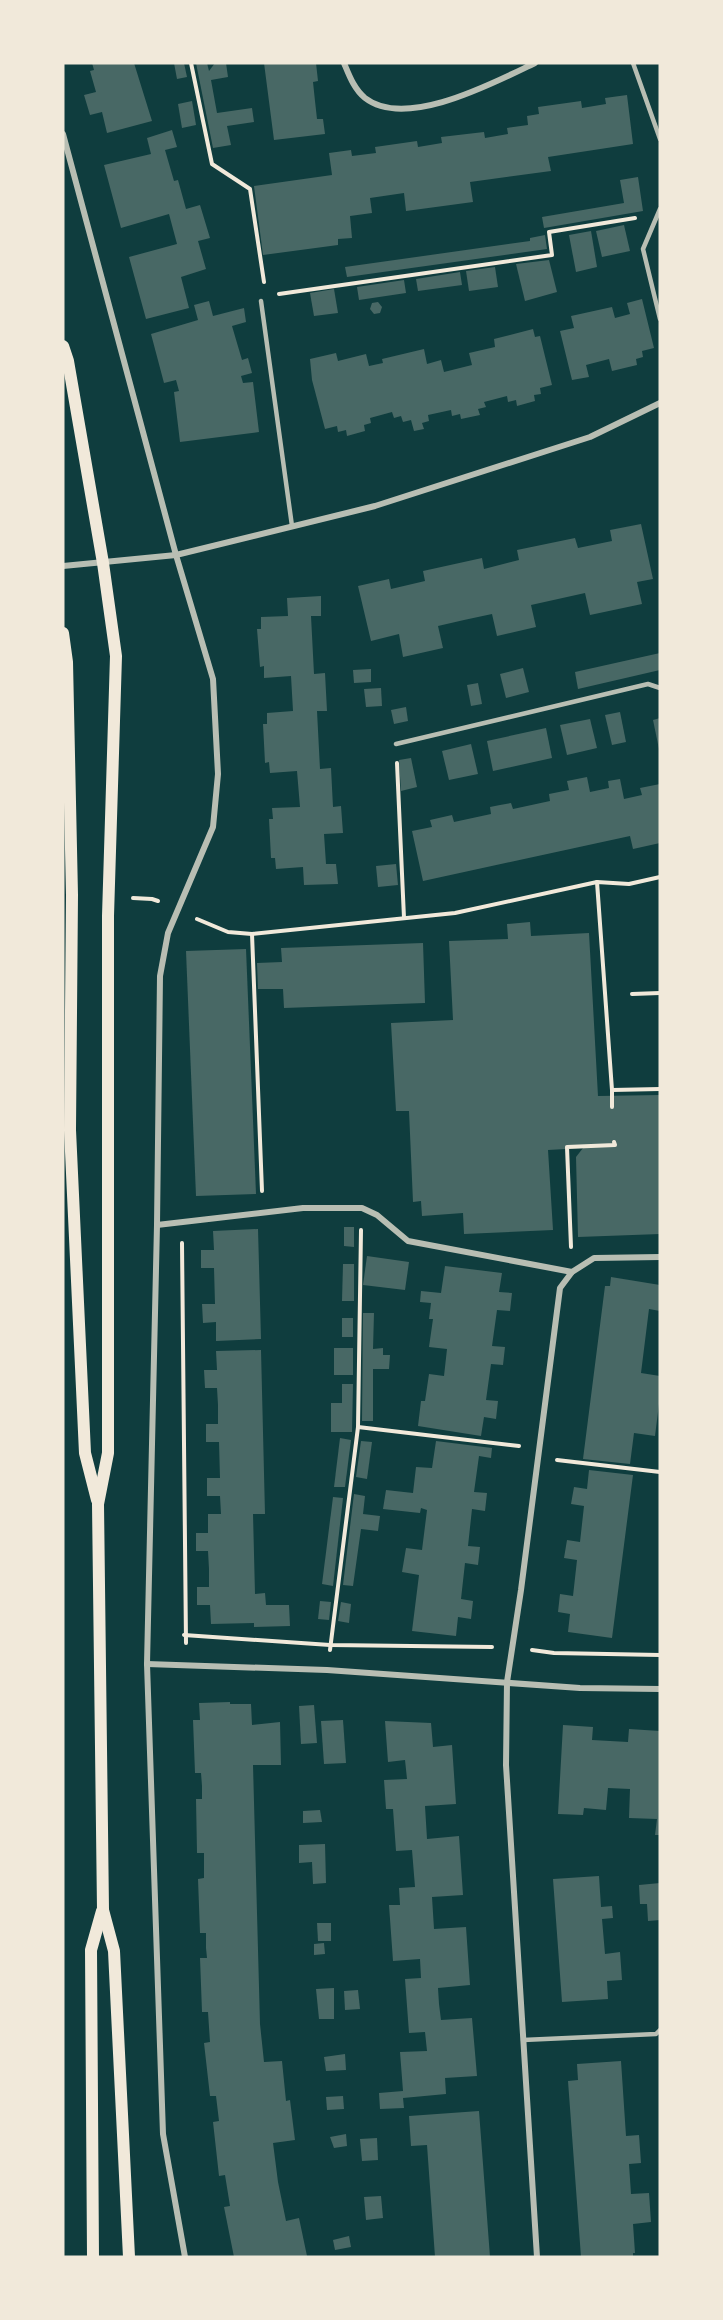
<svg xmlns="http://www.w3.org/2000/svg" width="723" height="2320" font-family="Georgia,serif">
<rect width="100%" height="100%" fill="#0f3d3e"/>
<!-- building -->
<g fill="#486865">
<polygon points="92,63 134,63 152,121 107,133 102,112 90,115 84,95 96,92 90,71 94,70"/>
<polygon points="174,63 184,63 187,77 177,79"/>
<polygon points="196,63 207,63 209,71 215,63 226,63 228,77 211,80 217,113 252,108 254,122 227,126 231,145 213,148"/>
<polygon points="264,63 316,63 318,81 313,82 315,101 317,119 323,119 325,134 274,140"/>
<polygon points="627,95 633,144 548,157 551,171 470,182 473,202 406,211 404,193 370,198 372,213 350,216 352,238 338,239 338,245 263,255 254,186 332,175 329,153 351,150 352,156 376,153 375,147 417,141 418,147 442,143 441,137 484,132 485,138 508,134 507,128 528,125 527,116 539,114 538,107 581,101 582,108 606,104 605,98"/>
<polygon points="192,101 196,125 182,128 178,104"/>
<polygon points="172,130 177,147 165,150 174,181 178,180 186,209 200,205 210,238 198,241 206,269 181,277 189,308 146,319 129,257 177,244 169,214 121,228 104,165 151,154 147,138"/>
<polygon points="638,177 643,211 544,228 542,217 624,203 620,180"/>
<polygon points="624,225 630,251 602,257 596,231"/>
<polygon points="591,231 597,267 576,272 569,235"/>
<polygon points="545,235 547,249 347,277 345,267 530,241 530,238"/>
<polygon points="549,260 557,292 525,301 516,264"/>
<polygon points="495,267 498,287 469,291 466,271"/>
<polygon points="460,272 462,285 418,291 416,279"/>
<polygon points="404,280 406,293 359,300 357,287"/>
<polygon points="334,289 338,313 314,316 310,293"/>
<polygon points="642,299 654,348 642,351 643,357 636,359 637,365 612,371 609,359 586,365 589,377 572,380 560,331 574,328 571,316 612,307 615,318 630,314 627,303"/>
<polygon points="209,301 213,316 244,308 246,322 232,326 242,360 248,358 252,373 241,376 243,383 253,382 259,432 180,442 174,392 179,391 176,380 164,383 151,334 198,320 194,305"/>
<polygon points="378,302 382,307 380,313 374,314 370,309 372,303"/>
<polygon points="533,329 535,337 540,336 552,385 540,388 541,394 534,395 535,401 517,406 516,400 508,402 507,396 484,402 486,407 478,409 480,415 461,419 460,414 452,416 451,410 428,415 429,421 422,423 424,429 414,431 411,420 403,422 401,416 394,418 392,412 370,418 371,423 364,425 365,431 347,436 346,430 338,432 337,426 325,429 312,380 310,359 336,353 338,361 366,354 369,366 383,363 382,359 424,349 427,364 441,360 444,372 472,365 469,353 495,347 494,339"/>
<polygon points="641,524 653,579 637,582 642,604 590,615 585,593 531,605 536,627 497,636 492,614 464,620 438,626 443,648 403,657 399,634 371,641 358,586 389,579 391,589 425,581 423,571 482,558 484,569 519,560 517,550 575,538 578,548 612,541 610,530"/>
<polygon points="321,596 321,616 311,616 314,674 325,673 327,711 317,711 320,769 331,768 333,807 341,806 343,833 324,834 326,864 336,864 338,884 304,885 303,867 276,869 275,858 271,858 269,819 273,819 272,808 300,807 297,771 270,773 269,762 265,763 263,724 267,724 267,713 293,711 291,676 264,678 264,666 260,667 257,629 261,629 261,617 288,616 287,598"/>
<polygon points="660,653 660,670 578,689 575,672"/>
<polygon points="523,668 529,692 506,698 500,674"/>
<polygon points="371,669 371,682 354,683 353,670"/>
<polygon points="478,683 482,704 471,706 467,685"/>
<polygon points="381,688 382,706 366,707 364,689"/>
<polygon points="406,707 408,721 394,724 391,710"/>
<polygon points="620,712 626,742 612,745 605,715"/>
<polygon points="660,718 660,749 659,749 653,720"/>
<polygon points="590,719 597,748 567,755 560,725"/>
<polygon points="546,728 552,758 493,771 487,741"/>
<polygon points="471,744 478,774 449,780 442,751"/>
<polygon points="411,758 417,787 401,791 399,760"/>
<polygon points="587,777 590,792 609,788 608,781 620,779 624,799 642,795 640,788 660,784 660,843 633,849 630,836 423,881 412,831 432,827 430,820 452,815 454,822 491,814 490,807 500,805 511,803 513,809 550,801 549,794 569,790 567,781"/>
<polygon points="396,864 398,885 378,887 376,866"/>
<polygon points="530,922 531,936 589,933 598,1096 660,1095 660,1234 578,1237 576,1157 583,1148 548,1150 553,1230 464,1234 463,1213 422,1216 421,1201 413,1202 409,1111 396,1111 391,1023 453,1020 449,941 508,939 507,924"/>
<polygon points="423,943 425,1003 284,1008 283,989 258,989 257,963 282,962 281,948"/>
<polygon points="246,949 256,1194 196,1196 186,951"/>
<polygon points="344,1227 354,1227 354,1247 344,1246"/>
<polygon points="258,1229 261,1339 216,1341 216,1322 203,1323 202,1304 215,1304 214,1268 201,1268 201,1250 214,1250 213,1231"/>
<polygon points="367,1256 409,1262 405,1290 363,1285"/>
<polygon points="343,1264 354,1264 354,1301 342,1301"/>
<polygon points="445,1266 502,1273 499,1292 512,1293 510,1311 497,1310 492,1346 505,1347 503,1365 491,1364 486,1400 498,1401 496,1419 484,1417 481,1436 418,1426 421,1401 425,1401 429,1374 444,1376 447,1349 429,1347 433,1319 429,1319 431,1303 420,1302 421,1291 441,1293"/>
<polygon points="611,1277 660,1285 660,1311 649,1309 641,1373 660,1376 660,1396 655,1436 634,1433 630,1464 583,1459 605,1286 610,1286"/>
<polygon points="363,1313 374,1313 373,1349 383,1348 383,1355 390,1355 389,1369 373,1369 373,1421 362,1421"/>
<rect x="342" y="1318" width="11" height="19"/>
<rect x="334" y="1348" width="19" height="27"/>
<polygon points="261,1350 265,1514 253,1514 255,1594 265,1593 266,1605 289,1605 290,1626 254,1627 254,1623 211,1624 210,1605 197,1605 197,1587 209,1587 209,1569 208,1551 196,1551 196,1533 208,1533 208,1514 221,1514 220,1496 207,1496 207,1478 220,1478 219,1442 206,1442 206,1424 218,1424 218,1405 217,1388 205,1388 204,1370 217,1370 216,1351"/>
<polygon points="342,1384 353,1384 352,1432 331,1432 331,1403 342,1403"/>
<polygon points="340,1438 351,1440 345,1487 334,1487"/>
<polygon points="361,1441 372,1442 367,1479 356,1477"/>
<polygon points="436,1441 492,1448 491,1458 479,1456 474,1492 487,1493 485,1511 472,1509 468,1546 480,1547 478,1565 465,1563 461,1599 473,1601 471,1619 458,1617 456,1636 412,1631 419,1575 402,1572 406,1548 422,1550 427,1510 421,1508 420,1513 383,1509 386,1490 413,1493 416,1467 432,1468"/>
<polygon points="589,1470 633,1475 612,1638 568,1632 570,1614 558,1612 560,1594 573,1596 577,1560 564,1558 567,1540 580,1542 584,1506 571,1504 574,1487 587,1489"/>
<polygon points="354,1494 365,1496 363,1514 380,1516 378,1531 361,1529 353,1586 343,1585"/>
<polygon points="333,1497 343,1498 333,1586 322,1584"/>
<polygon points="320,1601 331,1602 329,1620 318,1619"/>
<polygon points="341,1602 351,1604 349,1623 338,1621"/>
<polygon points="230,1702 230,1704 251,1704 252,1725 280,1722 281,1765 253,1765 260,2024 264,2062 282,2061 286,2101 290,2100 295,2140 273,2143 278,2182 286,2221 299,2218 307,2256 301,2257 234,2257 224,2207 230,2206 225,2175 219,2176 213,2122 219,2121 216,2096 210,2096 204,2043 210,2042 208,2012 202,2012 200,1958 207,1958 206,1948 206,1933 200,1933 198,1879 204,1878 204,1853 197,1853 196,1799 202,1799 202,1786 201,1773 195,1773 193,1720 200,1720 199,1703"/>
<polygon points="314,1705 317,1743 301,1744 299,1706"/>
<polygon points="343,1720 346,1763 324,1764 321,1721"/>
<polygon points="385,1721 431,1723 433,1747 452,1745 456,1804 425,1806 427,1839 459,1836 463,1895 432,1897 434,1929 466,1927 470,1985 438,1988 439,2004 441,2020 472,2018 477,2076 445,2078 446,2094 403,2098 404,2108 380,2109 379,2093 403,2091 400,2052 427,2051 425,2032 409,2033 405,1979 421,1978 420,1959 393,1961 389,1905 400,1905 399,1888 415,1887 412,1850 396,1851 393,1809 386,1809 384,1780 407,1779 405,1760 388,1762"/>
<polygon points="563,1725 593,1727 592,1740 628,1742 629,1729 660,1731 660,1835 655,1835 657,1819 629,1818 630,1789 608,1788 606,1810 584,1808 583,1815 558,1814"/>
<polygon points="320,1810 322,1822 303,1823 303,1811"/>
<polygon points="325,1844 326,1883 313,1884 312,1862 299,1863 299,1845"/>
<polygon points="599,1876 601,1907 612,1906 613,1918 602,1919 605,1954 620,1952 622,1980 607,1981 608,1999 562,2002 553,1879"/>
<polygon points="660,1883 660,1920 648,1921 647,1904 640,1904 639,1885"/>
<polygon points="317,1923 331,1923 331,1941 318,1941"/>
<polygon points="324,1943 325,1954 314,1955 314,1944"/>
<polygon points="334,1988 334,2019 319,2019 316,1989"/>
<polygon points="358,1990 360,2009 345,2010 344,1991"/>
<polygon points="345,2054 346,2070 326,2071 324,2057"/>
<polygon points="621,2061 626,2136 639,2135 641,2163 629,2164 631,2194 649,2193 651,2222 633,2224 635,2253 633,2253 633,2257 581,2257 568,2081 578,2080 577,2064"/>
<polygon points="343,2096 344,2109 327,2110 326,2097"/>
<polygon points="479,2111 490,2257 435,2257 427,2145 411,2146 409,2116"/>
<polygon points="346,2134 347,2146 334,2148 330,2137"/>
<polygon points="377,2138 378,2160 362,2161 360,2139"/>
<polygon points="381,2196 383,2218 366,2220 364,2197"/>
<polygon points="349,2236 351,2247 335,2250 333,2240"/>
</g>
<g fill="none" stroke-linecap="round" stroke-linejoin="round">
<!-- path -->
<g stroke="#f1e9da" stroke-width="4">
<polyline points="191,63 212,164 250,189 264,282"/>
<polyline points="279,294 552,255 549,232 635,218"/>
<polyline points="397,763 404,918"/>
<polyline points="597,882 612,1090"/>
<polyline points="133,898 152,899 158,901"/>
<polyline points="197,919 228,932 252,934 455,913 597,882 629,884 660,877"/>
<polyline points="252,934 262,1191"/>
<polyline points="632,994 660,993"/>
<polyline points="612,1107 612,1090 660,1089"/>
<polyline points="182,1243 186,1643"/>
<polyline points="571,1247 567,1147 615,1145 614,1142"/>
<polyline points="358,1427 519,1446"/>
<polyline points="557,1460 660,1472"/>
<polyline points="184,1635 330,1645 492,1647"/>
<polyline points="330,1650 358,1427 361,1230"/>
<polyline points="532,1650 554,1653 660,1655"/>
</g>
<!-- service -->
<g stroke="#b8beb3" stroke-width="4.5">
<polyline points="633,63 660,139"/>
<polyline points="660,209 643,249 660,319"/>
<polyline points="261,301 292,526"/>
<polyline points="396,744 648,684 660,688"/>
<polyline points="523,2040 656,2034 660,2030"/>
</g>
<!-- minor -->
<g stroke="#b8beb3" stroke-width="6">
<path d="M 344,63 C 349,75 354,89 365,98 C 406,130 495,82 535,63"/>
<polyline points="63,134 176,555 213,679 218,774 213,827 168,933 160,976 157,1225 147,1664 163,2134 185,2257"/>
<polyline points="63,566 176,555 375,506 590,437 660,403"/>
<polyline points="157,1225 303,1208 362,1208 377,1215 408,1241 572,1272"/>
<polyline points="147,1664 327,1670 580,1688 660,1689"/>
<polyline points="537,2257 506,1765 507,1682 521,1590 560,1288 572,1272 594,1258 660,1257"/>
</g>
<!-- secondary -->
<g stroke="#f1e9da" stroke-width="12">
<polyline points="63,346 68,361 103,563 116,656 108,916 108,1453 98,1504 103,1910 114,1951 129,2257"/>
<polyline points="63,633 67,662 72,895 70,1130 85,1453 97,1500"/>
<polyline points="93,2257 91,1950 102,1911"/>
</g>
</g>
<!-- border -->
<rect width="723" height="2320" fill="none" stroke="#f1e9da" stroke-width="129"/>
</svg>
